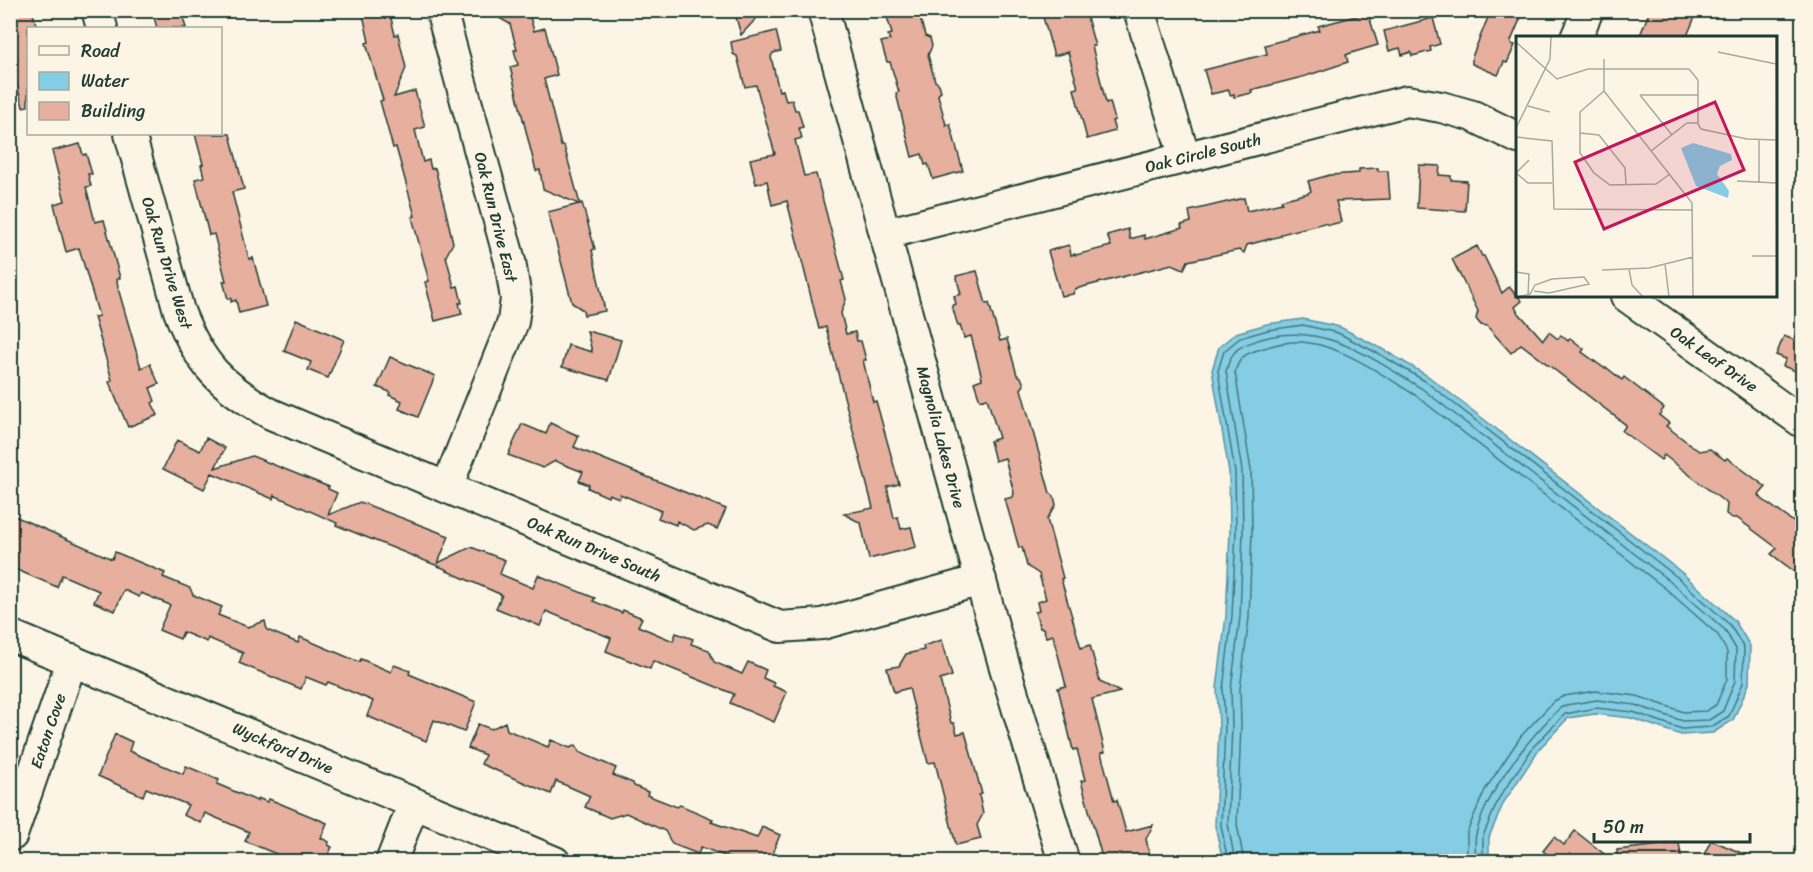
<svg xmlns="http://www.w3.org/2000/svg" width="1813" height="872" font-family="Sriracha,sans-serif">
<rect width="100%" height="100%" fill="#fcf5e5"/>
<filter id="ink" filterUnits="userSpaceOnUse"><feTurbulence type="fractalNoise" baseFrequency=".0167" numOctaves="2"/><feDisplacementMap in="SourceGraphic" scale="12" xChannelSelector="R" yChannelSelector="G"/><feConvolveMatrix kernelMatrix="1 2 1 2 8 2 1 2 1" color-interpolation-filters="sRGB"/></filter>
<g filter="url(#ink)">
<!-- water -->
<polygon fill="#84cde4" stroke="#5c939e" stroke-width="1.5" points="1303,319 1340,327 1384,350 1428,376 1681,572 1735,621 1750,646 1749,684 1733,720 1713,733 1681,735 1631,718 1595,714 1568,718 1539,749 1504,802 1489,837 1489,861 1223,861 1215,826 1219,726 1217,688 1226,616 1230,531 1229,472 1212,370 1219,347 1236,333 1267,324"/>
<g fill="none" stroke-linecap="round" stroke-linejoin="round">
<!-- shore -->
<g stroke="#47777a" stroke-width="1.5">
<polyline points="1228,862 1221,825 1225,726 1223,689 1232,616 1236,531 1235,472 1218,371 1224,351 1240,338 1268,330 1303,325 1338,333 1381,355 1425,381 1677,577 1730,625 1744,648 1743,683 1729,716 1711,727 1682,729 1633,712 1596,708 1565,714 1534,746 1499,798 1483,836 1483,862"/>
<path d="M 1235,862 L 1228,824 L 1232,726 L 1231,689 L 1240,617 L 1243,531 L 1242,471 L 1226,371 C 1232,348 1240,346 1261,339 C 1323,321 1370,357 1421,388 L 1672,583 L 1725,630 L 1736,649 L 1735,681 L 1723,711 L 1709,720 L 1683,721 L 1635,705 L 1597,700 L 1566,705 L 1560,708 C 1528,739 1487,790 1476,834 C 1474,842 1476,853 1476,862"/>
<path d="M 1244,862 L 1237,824 L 1241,726 L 1240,689 L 1249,618 L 1252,531 L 1251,470 L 1235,372 C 1239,357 1246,353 1261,349 C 1273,345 1289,341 1302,342 C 1341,345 1383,375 1415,395 L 1666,589 L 1718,635 L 1727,652 L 1727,679 L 1716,705 L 1706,711 L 1684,712 L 1637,696 L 1596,691 L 1564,696 L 1554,701 L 1521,736 L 1485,790 L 1467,832 L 1467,862"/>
</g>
</g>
<!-- building -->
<g fill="#e7af9e" stroke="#1f3d34" stroke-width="1.5">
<polygon points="10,10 32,10 37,28 28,28 28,106 23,107 10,60"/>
<polygon points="152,10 181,10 186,28 157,28"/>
<polygon points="362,10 389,10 395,35 398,34 406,68 394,97 415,91 425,127 415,130 423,162 429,160 431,169 435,168 445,208 453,243 446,256 454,287 458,286 462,303 459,303 462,314 435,321 425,282 429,281 412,217 415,216 396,147 393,148 380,101 383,100 366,43 369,42"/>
<polygon points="485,10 528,10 534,31 545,28 557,75 544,79 561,146 564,146 580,204 582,203 595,249 592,250 605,311 584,315 583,310 572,303 548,212 579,204 543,189 540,170 536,171 510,67 518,65 514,50 517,50 510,24"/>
<polygon points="734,10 764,10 741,35"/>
<polygon points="885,10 918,10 925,36 930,38 932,46 928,55 935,81 939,84 941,91 938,95 946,125 950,124 963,171 933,179 928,164 925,165 922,154 912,157 896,93 899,92 890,62 887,62 881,42 890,40 888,35 892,34"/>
<polygon points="1041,10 1085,10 1095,46 1092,46 1106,103 1110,102 1115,120 1112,121 1115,131 1087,139 1074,89 1078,88 1068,52 1054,56"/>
<polygon points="1491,10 1524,10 1511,41 1511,44 1515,45 1507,63 1504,62 1498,75 1472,64 1472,57"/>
<polygon points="1650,10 1698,10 1686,38 1639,38"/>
<polygon points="1368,13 1378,45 1351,53 1346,55 1348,62 1306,76 1251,90 1252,93 1234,97 1234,94 1230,95 1229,90 1211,94 1204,70 1267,54 1265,45 1320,30 1318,26"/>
<polygon points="1433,18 1440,44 1430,47 1431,51 1412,56 1411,52 1402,55 1400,48 1389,51 1384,31"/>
<polygon points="776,31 781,51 773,53 771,57 779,91 783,90 786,101 792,100 795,110 798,110 803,127 799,128 802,138 795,140 804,176 816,174 844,280 841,281 846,299 841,313 846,334 855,332 857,341 861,341 866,360 863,360 873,402 876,401 899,484 887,487 894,518 898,517 901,529 911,527 916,547 869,559 861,523 844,514 873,508 826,327 819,329 787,201 772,205 767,181 756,184 750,159 775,154 756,85 745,87 737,56 733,54 731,42"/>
<polygon points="195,134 230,134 244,189 232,192 249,259 253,258 266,306 239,313 236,300 231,302 231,298 228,299 223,281 226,281 214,234 209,235 195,179 204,177 201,165 203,164"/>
<polygon points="80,144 83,155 86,154 92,174 88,174 91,186 86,187 95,222 104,220 120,278 117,279 118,288 141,368 150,364 159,384 150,388 155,401 152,403 158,415 128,427 109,382 112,380 94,317 99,316 79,248 66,252 54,204 65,201 52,151"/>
<polygon points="1419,165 1440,166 1439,175 1451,176 1451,180 1467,181 1465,211 1417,208"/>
<polygon points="1378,168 1378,171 1388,171 1390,199 1336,201 1341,222 1329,225 1324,223 1281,234 1281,236 1247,245 1244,253 1239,250 1188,261 1184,269 1172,264 1075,289 1073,294 1061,296 1048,251 1069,245 1071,255 1075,254 1076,255 1111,246 1107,235 1128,229 1130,239 1144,235 1145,239 1182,228 1181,225 1191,222 1189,211 1244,198 1247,211 1282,203 1281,200 1308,193 1311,191 1308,181 1330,175 1359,173 1359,169"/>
<polygon points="1477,246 1482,256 1484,256 1502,293 1509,287 1522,301 1515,307 1517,311 1543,340 1549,332 1558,339 1561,335 1568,341 1570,338 1584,349 1582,352 1604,368 1607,368 1622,380 1624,377 1664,408 1659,415 1669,423 1666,426 1699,451 1710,449 1725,460 1727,458 1766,487 1759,495 1762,499 1803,529 1803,578 1771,554 1777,548 1737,518 1732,518 1726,514 1727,504 1664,455 1661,460 1622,431 1626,425 1521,344 1511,353 1487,326 1481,325 1476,319 1478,311 1452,259"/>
<polygon points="977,271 986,304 989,303 1000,341 1007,339 1017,375 1021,377 1024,385 1021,389 1050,493 1054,496 1056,505 1047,519 1063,578 1061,579 1081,648 1090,645 1100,682 1120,692 1092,699 1105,752 1101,753 1114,801 1117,800 1126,832 1153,825 1146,839 1151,861 1103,861 1081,781 1085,780 1077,749 1073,750 1058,688 1066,686 1053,635 1046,637 1043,628 1040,628 1035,612 1039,611 1037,602 1046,599 1039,574 1027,566 1022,547 1019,548 1005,499 1013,497 1014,493 1005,458 995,461 990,441 999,438 987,398 980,400 974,382 982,379 981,374 971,336 964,338 960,325 958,326 952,306 956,304 954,296 961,294 956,276"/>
<polygon points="296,319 344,340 328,378 308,370 311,362 284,351"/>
<polygon points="1803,321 1803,374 1783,366 1786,359 1776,355 1784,336 1794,340"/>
<polygon points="587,331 621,340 609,380 562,367 568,345 592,352"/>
<polygon points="390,357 435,376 418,417 399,409 402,401 389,395 390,392 377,387"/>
<polygon points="550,423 579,436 574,447 726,509 717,529 708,525 694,530 677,521 676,525 658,518 661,511 620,494 619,498 609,494 608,497 588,488 589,485 579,481 583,472 555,461 543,468 508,455 522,424 546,434"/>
<polygon points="206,438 225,448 215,468 252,456 329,487 328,489 337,493 328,515 360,502 449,536 438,563 471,547 505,560 500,574 533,588 538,575 595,598 593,601 622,613 623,610 642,618 638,626 673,641 676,633 693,639 691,644 709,650 714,662 742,674 748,662 766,670 763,678 774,683 773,686 787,692 774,722 730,703 734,694 653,661 650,669 606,651 611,638 546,611 540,626 496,608 502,595 447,571 448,570 336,525 337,523 274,495 273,499 212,473 204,489 163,469 177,440 200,451"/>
<polygon points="10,514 112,559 115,552 165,573 163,577 190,588 193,595 222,607 218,615 248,627 265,621 267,630 298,643 300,637 359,662 361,659 391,672 394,665 410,671 409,674 476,702 464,732 434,720 426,741 367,716 373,701 328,682 326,685 306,677 301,689 239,663 243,653 208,638 207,642 183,632 180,639 159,630 170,605 141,593 139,597 124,590 115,611 94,602 99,591 62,575 57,587 10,567"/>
<polygon points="942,640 952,676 940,680 951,723 954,723 957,734 965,732 982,794 979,795 983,814 977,825 981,839 956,845 935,762 928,763 909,688 894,692 887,668 899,666 906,654 924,650 923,646"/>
<polygon points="505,722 507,730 548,747 551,740 570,748 576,745 579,752 616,768 613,775 633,783 634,786 648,792 647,795 677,807 680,805 713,819 711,822 757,838 762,827 780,835 769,861 731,861 730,858 701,847 698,854 672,844 665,831 626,813 610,818 585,807 590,796 556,781 551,794 481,764 485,755 468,748 478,724 491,729"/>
<polygon points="115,734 132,742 129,751 183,774 186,766 219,780 217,784 257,801 258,798 267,802 269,799 327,823 321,838 329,842 328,845 332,847 325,861 293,861 245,841 249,832 205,813 201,823 183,815 188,805 146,788 143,796 98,776"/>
<polygon points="1575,831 1613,861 1551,861 1553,859 1543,851 1554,837 1564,845"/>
<polygon points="1711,840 1760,861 1701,861"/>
<polygon points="1679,843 1682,861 1617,861 1617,850"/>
</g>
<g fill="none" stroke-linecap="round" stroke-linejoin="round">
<!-- minor casing -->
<g stroke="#1f3d34" stroke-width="34">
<g id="minor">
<polyline points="97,10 102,28"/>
<polyline points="441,10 510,261 516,299 513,322 447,487"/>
<polyline points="823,10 1003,661 1064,862"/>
<polyline points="1139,10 1185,158"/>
<polyline points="1576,38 1588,10"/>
<path d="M 130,134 L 179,311 C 200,365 221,386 271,414 L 780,627 L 822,624 L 981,580"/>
<polyline points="885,234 1407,101 1441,107 1473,116 1518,138"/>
<polyline points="1626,296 1802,422"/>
<polyline points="10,635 555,862"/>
<polyline points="12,835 72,660"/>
<polyline points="391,862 414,803"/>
</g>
</g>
<!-- minor -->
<use href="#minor" stroke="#fcf5e5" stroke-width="30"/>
</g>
</g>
<g text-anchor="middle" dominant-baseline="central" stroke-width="4.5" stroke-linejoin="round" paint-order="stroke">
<!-- street labels -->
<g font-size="16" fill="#1f3d34" stroke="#fcf5e5">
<text transform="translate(1203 153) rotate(-14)">Oak Circle South</text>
<text transform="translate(496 217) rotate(76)">Oak Run Drive East</text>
<text transform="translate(167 263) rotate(73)">Oak Run Drive West</text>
<text transform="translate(1714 359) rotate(35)">Oak Leaf Drive</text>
<text transform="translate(941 437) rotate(75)">Magnolia Lakes Drive</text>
<text transform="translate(594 549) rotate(23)">Oak Run Drive South</text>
<text transform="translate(48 731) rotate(-71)">Eaton Cove</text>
<text transform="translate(283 748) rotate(23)">Wyckford Drive</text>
</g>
</g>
<!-- overview -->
<g transform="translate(1516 36)">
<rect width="261" height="261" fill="#fcf5e5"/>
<path d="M 177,107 L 215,118 L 216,124 L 204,130 L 201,138 L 213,155 L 212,162 L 180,150 L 165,112 Z" fill="#84cde4"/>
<path fill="none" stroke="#a4ab9e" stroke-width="1.5" d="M 260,0 L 261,261M 0,6 L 41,43 L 72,33 L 173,33 L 182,44 L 182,88 L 185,93 L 231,103 L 261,104M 202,16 L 260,28M 88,23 L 88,55M 88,55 L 176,167 L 177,261M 88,55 L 64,76 L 64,117 L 78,137 L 94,149 L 140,148 L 154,138M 124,59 L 182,59M 124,59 L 156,99M 12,70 L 34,76M 0,92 L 34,23 L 35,0M 64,97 L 83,99 L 109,132 L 110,149M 0,101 L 36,105 L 38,173 L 177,174M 243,104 L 243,147M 135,115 L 171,87 L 182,87M 0,137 L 12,147 L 36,147M 0,137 L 13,124M 221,145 L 260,147M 236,220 L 260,220M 149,228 L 153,261M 113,233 L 116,249 L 127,261M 86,234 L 133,232 L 177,221M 0,236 L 13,238 L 12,259M 2,261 L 14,258 L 19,249 L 36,243 L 68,241 L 73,248 L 33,257 L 18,255"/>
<path fill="#c2185b" fill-opacity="0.15" stroke="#c2185b" stroke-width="3" d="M 199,66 L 228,134 L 88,193 L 59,126 Z"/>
<rect width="261" height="261" fill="none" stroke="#1f3d34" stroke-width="3"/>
</g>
<!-- margin -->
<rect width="1813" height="872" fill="none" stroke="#fcf5e5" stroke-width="36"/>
<rect x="18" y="18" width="1777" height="836" fill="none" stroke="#1f3d34" stroke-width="2" filter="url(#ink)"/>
<!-- legend -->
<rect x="27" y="27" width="195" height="108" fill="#fcf5e5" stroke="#a4ab9e" stroke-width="1.5"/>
<rect x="39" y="46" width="30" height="9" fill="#fcf5e5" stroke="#a4ab9e" stroke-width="1.5"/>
<text x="81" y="57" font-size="18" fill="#1f3d34">Road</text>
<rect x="39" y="72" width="30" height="18" fill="#84cde4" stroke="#a4ab9e" stroke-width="1.5"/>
<text x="81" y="87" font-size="18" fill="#1f3d34">Water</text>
<rect x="39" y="102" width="30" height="18" fill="#e7af9e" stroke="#a4ab9e" stroke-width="1.5"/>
<text x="81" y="117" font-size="18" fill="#1f3d34">Building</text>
<!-- scale -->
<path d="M1594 833v9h156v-9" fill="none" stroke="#1f3d34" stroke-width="3"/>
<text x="1603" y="833" font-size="18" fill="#1f3d34" stroke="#fcf5e5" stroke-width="4.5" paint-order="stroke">50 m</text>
</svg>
